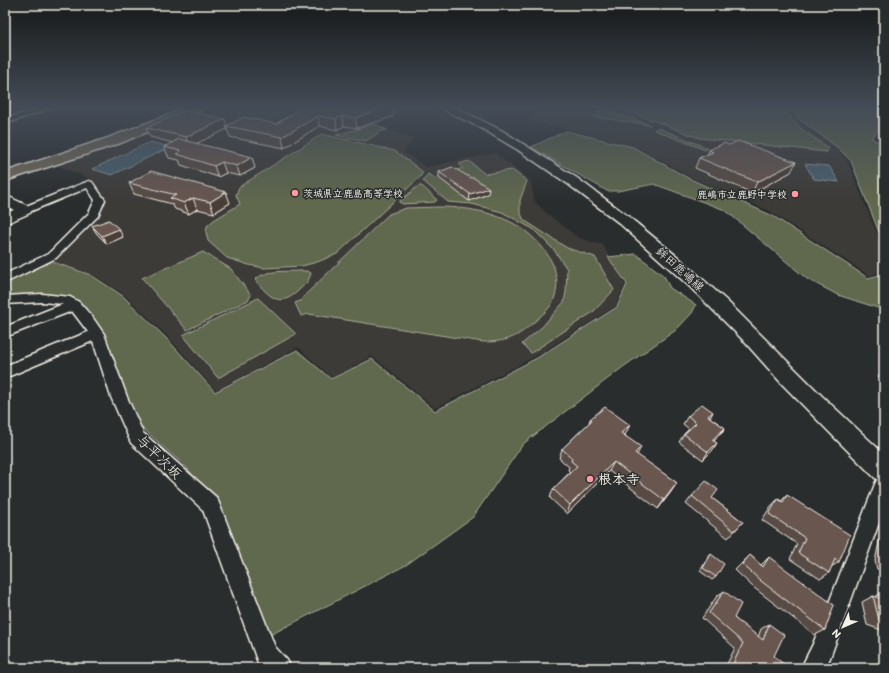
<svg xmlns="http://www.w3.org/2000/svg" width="889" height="673" font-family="Itim,'Klee One',sans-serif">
<rect width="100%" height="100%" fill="#2a2d2e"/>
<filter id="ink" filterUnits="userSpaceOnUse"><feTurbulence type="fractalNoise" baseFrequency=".025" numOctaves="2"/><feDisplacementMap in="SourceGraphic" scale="8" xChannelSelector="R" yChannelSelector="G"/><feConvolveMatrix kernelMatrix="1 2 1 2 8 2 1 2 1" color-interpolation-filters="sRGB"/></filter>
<g filter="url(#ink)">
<!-- built -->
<g fill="#3d3a38">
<polygon points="230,108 364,108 389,114 398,117 378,124 413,139 404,152 426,167 495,153 530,180 535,202 545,212 579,238 603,245 625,284 616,306 536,356 435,408 372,356 332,378 298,347 216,391 170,339 125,295 92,274 53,262 98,217 105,201 101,189 93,180 58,166 141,137 212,109 224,111"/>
<polygon points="546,108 791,108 794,117 837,149 847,160 884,251 884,270 870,276 768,210 692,178 635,146 528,120"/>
</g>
<!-- green -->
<g fill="#60674d" stroke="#aaac9a">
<path d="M 615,108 L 786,108 C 793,127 813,136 828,148 L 827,152 L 699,138 L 637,114 Z"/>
<polygon points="794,108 881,108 884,115 884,125 871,138 884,145 884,245 851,161 838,148 796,117"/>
<polygon points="599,110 630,118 650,125 594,117"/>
<polygon points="375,124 387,130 380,132 366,141 336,135"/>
<polygon points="658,128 708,148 705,150 654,130"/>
<polygon points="566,131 633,147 688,178 773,216 868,278 884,274 884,310 838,295 807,279 725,210 654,184 618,191 607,191 531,147"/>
<polygon points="322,134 395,151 423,172 420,177 337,254 317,262 302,266 264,268 249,265 227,258 208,241 206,232 207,226 214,220 240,204 236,195 239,187"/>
<polygon points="469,161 485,174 512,170 527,181 520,200 520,212 524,220 567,248 595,257 614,290 593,312 531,353 522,344 542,327 564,302 566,292 567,269 554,250 533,229 502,212 472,204 448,202 423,181 428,174 435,178 463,168 459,164"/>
<polygon points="418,186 422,186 437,200 435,202 403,204 399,202"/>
<path d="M 439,207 C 466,207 495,212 518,226 C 542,241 565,270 554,299 C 551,308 541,316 534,322 C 517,338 506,342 483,342 L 309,314 L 301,316 L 295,303 L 302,300 L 301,299 L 389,214 L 406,208 Z"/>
<polygon points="203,252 231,269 251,295 248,300 187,330 142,278"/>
<polygon points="636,254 664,276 670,288 696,305 692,313 676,330 623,367 523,444 473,517 406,565 268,636 207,492 185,466 140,426 132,415 87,311 79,303 5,297 5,282 50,261 91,275 123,296 168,340 215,392 297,350 331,379 372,359 435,411 537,358 617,307 627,284 608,257"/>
<path d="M 300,271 L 307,271 L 311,273 C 309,282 304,285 298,291 C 279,309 269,296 255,280 C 266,269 285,272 300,271 Z"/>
<polygon points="258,298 296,334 218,378 183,335"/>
</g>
<!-- water -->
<g fill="#4a616e" stroke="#8e9b9f">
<polygon points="150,142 170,147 112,175 92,169"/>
<polygon points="805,164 829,166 839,182 814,179"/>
</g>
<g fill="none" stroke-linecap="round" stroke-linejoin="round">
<!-- street casing -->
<g stroke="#f4f1e8" stroke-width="3">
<g id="street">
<polygon points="39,108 51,108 5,124 5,119"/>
<polygon points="89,181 92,182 105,200 98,216 56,258 5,283 5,274 48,254 89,213 95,200 87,188 29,212 21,212 20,210 21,208"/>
<polygon points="42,294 70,297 79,302 93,318 104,334 127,397 143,433 217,498 275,647 287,660 291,668 262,668 258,663 203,510 131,443 111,397 93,341 5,378 5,366 88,332 72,311 5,337 5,327 63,304 42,302 5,304 5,296"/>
<polygon points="884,476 884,509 830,658 825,668 801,668 813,644 875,484 878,478"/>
</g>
</g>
<!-- secondary casing -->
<g stroke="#f4f1e8" stroke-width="3">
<g id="secondary">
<polygon points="440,108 456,108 501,130 577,178 629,217 679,258 727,301 822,396 884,454 884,482 875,478 840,443 783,385 742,339 690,287 619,223 568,184 518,150 481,128"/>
<polygon points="5,195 30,207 32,210 30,213 5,224 5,213 14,210 5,205"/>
</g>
</g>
<!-- primary casing -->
<g stroke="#f4f1e8" stroke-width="3">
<polygon id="primary" points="186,108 203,108 201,110 118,144 5,181 5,172 108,138"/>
</g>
<!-- street -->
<use href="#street" fill="#2a2d2e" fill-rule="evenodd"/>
<!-- secondary -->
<use href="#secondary" fill="#2a2d2e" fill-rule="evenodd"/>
<!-- primary -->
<use href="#primary" fill="#736b5a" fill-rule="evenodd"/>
</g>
<!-- wall -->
<g fill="#594b45" stroke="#f4f1e8">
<polygon points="302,108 394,116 357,128 344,126 337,130 319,126 284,148 230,137 227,129 196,143 255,168 240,176 226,173 218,177 181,165 179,160 169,158 164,147 173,143 150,137 146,128 276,124"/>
<polygon points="709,150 791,172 752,193 695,168 699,158 708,154"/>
<polygon points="439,172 488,194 469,201 439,178"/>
<polygon points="129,183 230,203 214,213 197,209 189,214 175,209 172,204 134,194"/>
<polygon points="92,226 123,237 107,244 97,234"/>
<polygon points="884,370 884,379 878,376"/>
<polygon points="713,412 710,418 725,428 719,436 714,441 712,451 703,460 679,442 684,434 689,429 683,424 688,416"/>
<polygon points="590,419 625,435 637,455 677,483 658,509 609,471 567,514 550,498 553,489 570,472 568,470 569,467 559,458 562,449 589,423"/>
<polygon points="787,495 839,562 831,567 829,573 820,579 790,559 797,544 762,520 771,506 778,499 781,501"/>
<polygon points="692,496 712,498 743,522 728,538 686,504"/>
<polygon points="884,526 884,570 877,569 875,561 882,528"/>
<polygon points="711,554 716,577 712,580 700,571 708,558"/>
<polygon points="750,555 761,565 769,557 825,630 815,635 753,587 735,570"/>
<polygon points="724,591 734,618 758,637 761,629 769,624 774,656 788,668 725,668 735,648 702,618 717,596"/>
<polygon points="883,592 884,593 884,631 867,625 862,602 873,596 875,597"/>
</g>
<!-- shaded-wall -->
<g fill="#493d38" stroke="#f4f1e8">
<polygon points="385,108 394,108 394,116 357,128 355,118"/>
<polygon points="318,116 319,126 284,148 282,137"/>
<polygon points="342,116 344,126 337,130 336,119"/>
<polygon points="225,119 227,126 226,126 227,129 189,147 186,137"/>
<polygon points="252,157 255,168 240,176 237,166"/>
<polygon points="222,162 226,173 218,177 214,166"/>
<polygon points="796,162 791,172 752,193 757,182"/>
<polygon points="489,188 488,194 469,201 470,194"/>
<polygon points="226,192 230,203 214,213 210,202"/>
<polygon points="193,198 197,209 189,214 184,203"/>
<polygon points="119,229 123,237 107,244 102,236"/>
<polygon points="630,425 625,435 617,442 621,433"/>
<polygon points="725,428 719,436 707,448 712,440"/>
<polygon points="717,443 712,451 703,460 708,452"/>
<polygon points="641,447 636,457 635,453"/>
<polygon points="614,462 609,471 567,514 570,505"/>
<polygon points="677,483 671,492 658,509 664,500"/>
</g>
<!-- building -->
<g fill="#685750" stroke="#f4f1e8">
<polygon points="302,108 385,108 355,118 342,116 336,119 318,116 282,137 226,126 244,117 276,124"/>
<polygon points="185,111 225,119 186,137 146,128"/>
<polygon points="179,139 252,157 237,166 222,162 214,166 177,154 181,151 164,147"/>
<polygon points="738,141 796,162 757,182 699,158 713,152 709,150 724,143 729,145"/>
<polygon points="452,167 471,178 474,178 489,188 470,194 439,172"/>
<polygon points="151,171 226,192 210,202 193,198 184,203 170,198 176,195 129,183"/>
<polygon points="109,220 119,229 102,236 92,226"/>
<polygon points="702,404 713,412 708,416 725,428 712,440 717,443 708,452 684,434 696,423 688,416"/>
<polygon points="605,407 630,425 621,433 641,447 635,453 677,483 664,500 614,462 570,505 553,489 577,466 571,461 572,458 562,449 592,420 590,419"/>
<polygon points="706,481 718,490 712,498 743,522 734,531 692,496"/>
<polygon points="787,495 850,535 839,562 835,559 829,573 798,553 805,538 769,514 778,499 783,502"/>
<polygon points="711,554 724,564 716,577 703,568"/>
<polygon points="750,555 763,567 769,557 834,605 825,630 761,581 742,564"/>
<polygon points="724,591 741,604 734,618 763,640 769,624 784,635 774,656 788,668 731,668 743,643 709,613"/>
<polygon points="873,596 884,599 884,622 879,620"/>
</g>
</g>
<!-- sky -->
<linearGradient id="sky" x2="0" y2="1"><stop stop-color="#171919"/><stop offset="0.53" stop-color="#444c57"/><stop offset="1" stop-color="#444c57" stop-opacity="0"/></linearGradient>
<rect width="889" height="203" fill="url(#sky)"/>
<!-- markers -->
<g fill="#ff9aa2" stroke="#2a2d2e" stroke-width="1.5">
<circle cx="295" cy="193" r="4"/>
<circle cx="795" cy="194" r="4"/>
<circle cx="590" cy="479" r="4"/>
</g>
<g text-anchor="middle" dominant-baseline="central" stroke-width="3" stroke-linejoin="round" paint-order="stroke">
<!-- far-poi labels -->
<g font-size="10" font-weight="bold" fill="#f4f1e8" stroke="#2a2d2e" text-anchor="start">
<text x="303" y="193">茨城県立鹿島高等学校</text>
<text x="787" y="194" text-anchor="end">鹿嶋市立鹿野中学校</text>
</g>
<!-- street labels -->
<g font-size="12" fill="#f4f1e8" stroke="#2a2d2e">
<text transform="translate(680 269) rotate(42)">鉾田鹿嶋線</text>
</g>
<!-- near-street labels -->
<g font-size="14" fill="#f4f1e8" stroke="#2a2d2e">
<text transform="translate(159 457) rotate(44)">与平次坂</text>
</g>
<!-- near-poi labels -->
<g font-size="14" font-weight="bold" fill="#f4f1e8" stroke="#2a2d2e" text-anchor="start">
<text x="598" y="479">根本寺</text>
</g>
</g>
<!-- margin -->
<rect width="889" height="673" fill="none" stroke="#2a2d2e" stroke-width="20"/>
<rect x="10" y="10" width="869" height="653" fill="none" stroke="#f4f1e8" stroke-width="1.5" filter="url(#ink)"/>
<!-- north arrow -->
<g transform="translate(843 627) rotate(225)" stroke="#2a2d2e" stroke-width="3" paint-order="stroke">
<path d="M0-3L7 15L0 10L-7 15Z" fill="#f4f1e8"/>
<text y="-6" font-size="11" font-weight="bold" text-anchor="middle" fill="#f4f1e8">N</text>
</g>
</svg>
